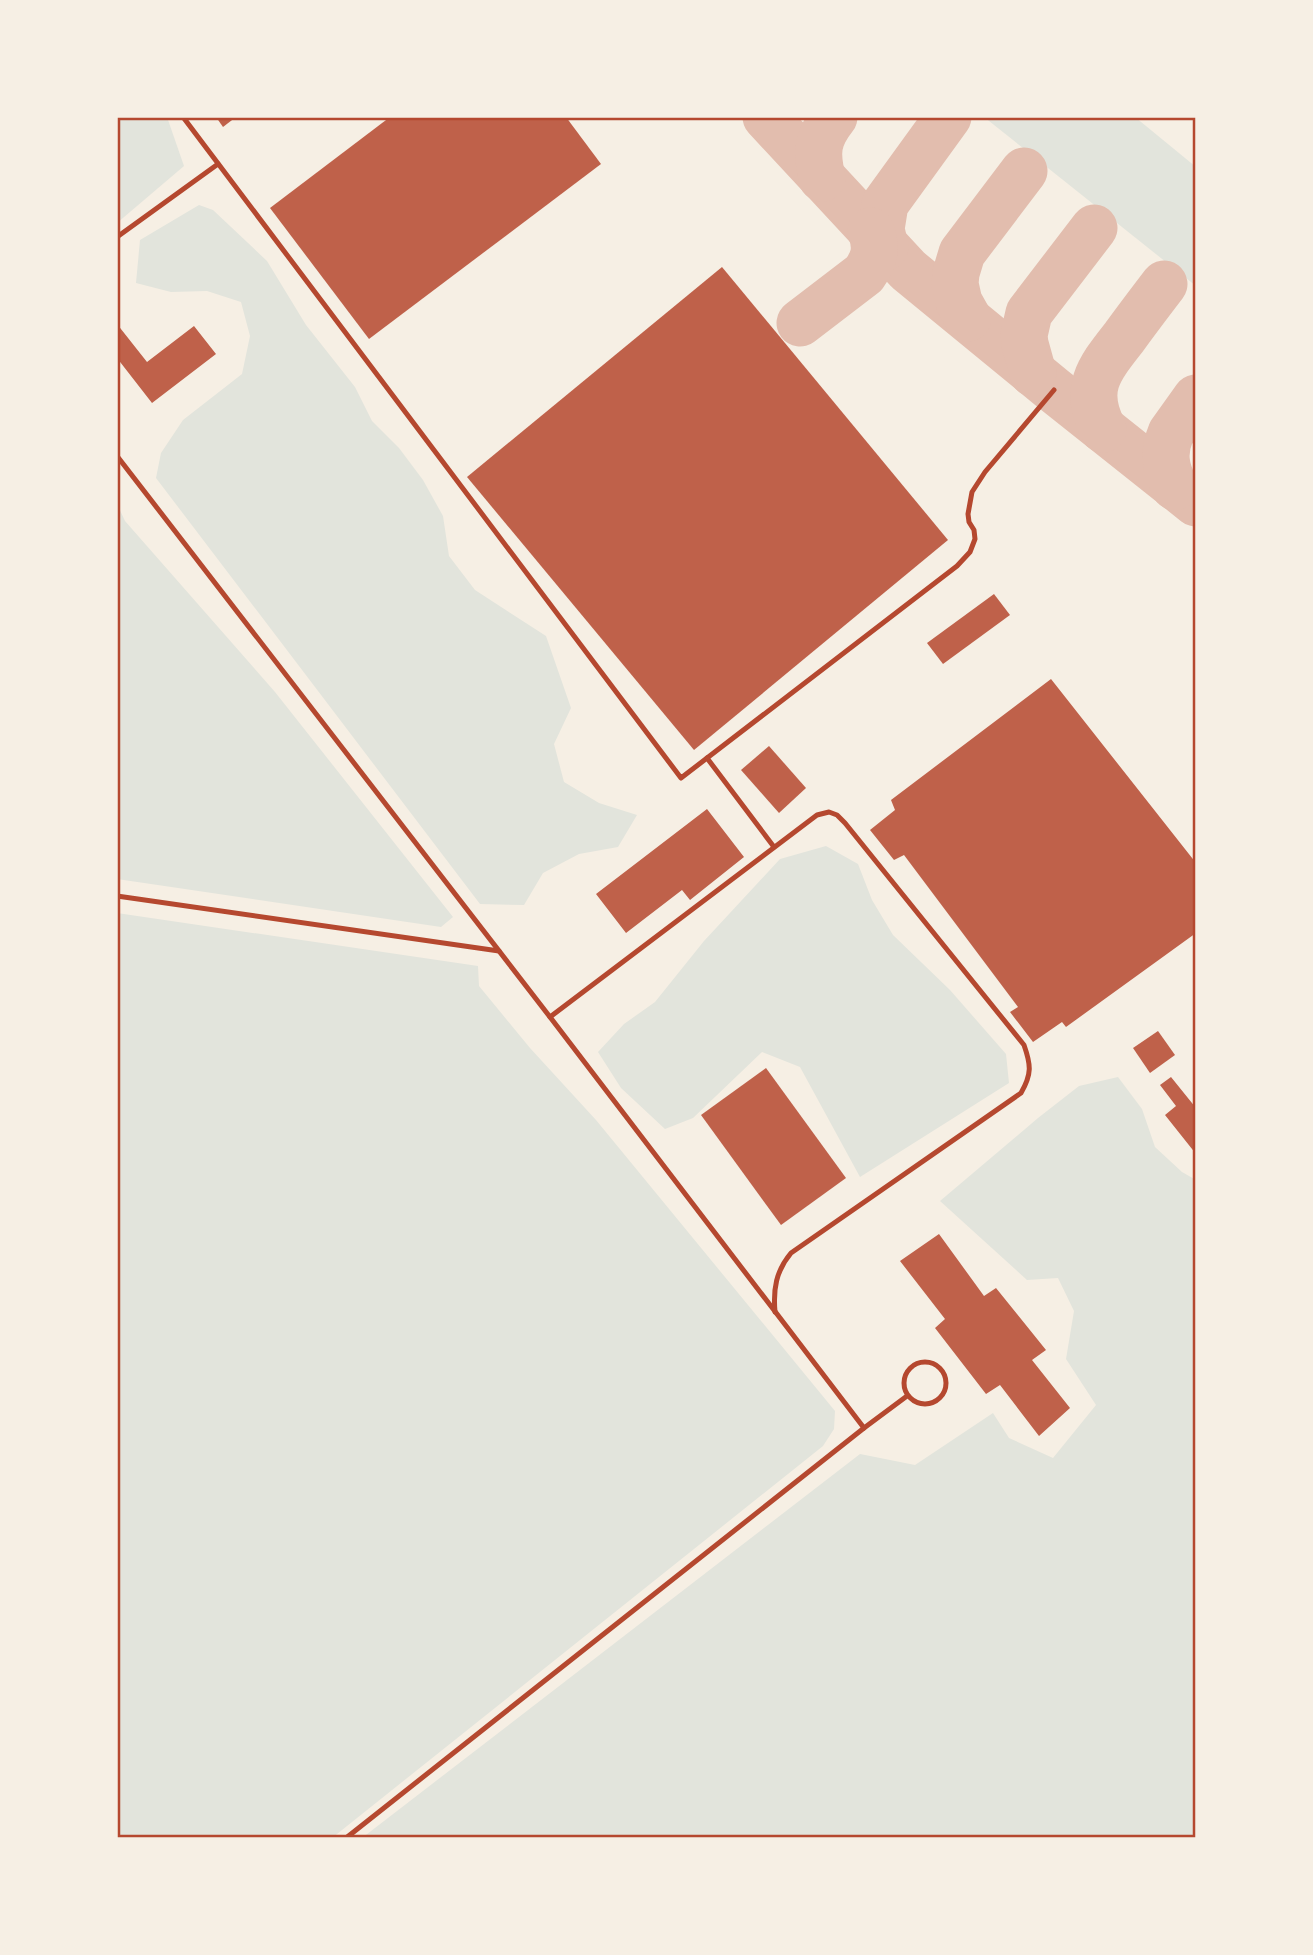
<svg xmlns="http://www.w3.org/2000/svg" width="1313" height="1955" font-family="'Fira Sans',sans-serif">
<rect width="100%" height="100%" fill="#f6efe4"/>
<!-- green -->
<g fill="#e2e4dc">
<polygon points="117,117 167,117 184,166 117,223"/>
<polygon points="984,117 1135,117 1196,167 1196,286"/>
<polygon points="199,205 213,210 267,261 306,325 355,387 372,421 399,448 423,480 443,516 449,556 475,590 546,636 571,708 554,744 564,782 599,803 637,815 618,847 579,854 543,873 524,905 480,904 156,478 161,453 183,420 242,374 250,336 241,302 207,291 171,292 136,283 140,240"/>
<polygon points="117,504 125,521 275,692 453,917 441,927 117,879"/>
<polygon points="826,846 858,864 872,900 893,935 950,990 1006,1054 1009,1083 860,1177 800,1067 762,1052 693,1118 665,1129 621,1088 598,1052 624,1024 655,1002 704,941 780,859"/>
<polygon points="117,913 478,966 479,986 530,1048 596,1120 835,1411 834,1429 823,1446 332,1838 117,1838"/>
<polygon points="1118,1077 1142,1109 1155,1147 1182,1172 1196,1180 1196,1838 362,1838 860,1454 915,1465 993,1413 1009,1438 1053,1458 1096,1405 1066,1359 1074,1311 1058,1278 1027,1280 940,1201 1038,1118 1079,1086"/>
</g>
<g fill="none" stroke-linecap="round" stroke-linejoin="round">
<!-- taxiway -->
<g stroke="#e2bdae" stroke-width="47">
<polyline points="766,117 908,270 1054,390 1196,503"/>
<path d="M 822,178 C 816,152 817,139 834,117"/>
<polyline points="885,247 881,229 885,204 948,117"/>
<polyline points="968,318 959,302 955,284 956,273 962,253 1024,171"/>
<path d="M 800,323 L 864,274 C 875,259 877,248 871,231"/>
<polyline points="1033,373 1025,344 1024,335 1029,313 1094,228"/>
<path d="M 1103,429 C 1082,388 1100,368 1125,336 C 1138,318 1151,301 1164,284"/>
<path d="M 1175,487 C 1165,468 1163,452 1171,433 L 1196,398"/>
</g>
</g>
<!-- building -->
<g fill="#bf614a">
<polygon points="216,117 236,117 223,127"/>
<polygon points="390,117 566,117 601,164 369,339 270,208"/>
<polygon points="722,267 948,540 694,750 467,477"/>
<polygon points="117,324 147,362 194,326 216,354 152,403 117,358"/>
<polygon points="994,594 1010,615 943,664 927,643"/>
<polygon points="1051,679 1196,863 1196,933 1066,1027 1062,1022 1033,1042 1010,1012 1018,1007 904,855 894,860 870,830 895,810 891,800"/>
<polygon points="769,746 806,788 779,813 741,770"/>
<polygon points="707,809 744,857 690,900 682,890 626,933 596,894"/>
<polygon points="1158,1031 1175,1055 1150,1073 1133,1048"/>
<polygon points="766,1068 846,1178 781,1225 701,1115"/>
<polygon points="1171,1077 1196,1108 1196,1154 1165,1115 1176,1106 1160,1085"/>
<polygon points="939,1234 984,1296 996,1288 1046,1350 1032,1360 1070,1408 1039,1436 1000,1385 986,1394 935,1328 945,1319 900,1261"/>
</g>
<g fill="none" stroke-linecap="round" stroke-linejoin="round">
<!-- service -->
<g stroke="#b5482f" stroke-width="5">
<polyline points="183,117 681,778 957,566 970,552 975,539 974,530 969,522 968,514 972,492 985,472 1054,390"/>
<polyline points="117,237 218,164"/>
<polyline points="117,456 550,1017 864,1428"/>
<polyline points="707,758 774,847"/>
<polyline points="117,896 499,951"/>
<path d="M 550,1017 L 817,815 L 829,812 L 837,815 L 845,823 L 1024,1045 C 1031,1065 1032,1074 1021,1093 L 791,1253 C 776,1271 773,1289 775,1312"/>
<circle cx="925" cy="1383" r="21"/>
<polyline points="346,1838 864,1428 907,1396"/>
</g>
</g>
<!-- border -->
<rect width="1313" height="1955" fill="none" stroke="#f6efe4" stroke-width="238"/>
<rect x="119" y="119" width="1075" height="1717" fill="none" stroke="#b5482f" stroke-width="2.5"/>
</svg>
